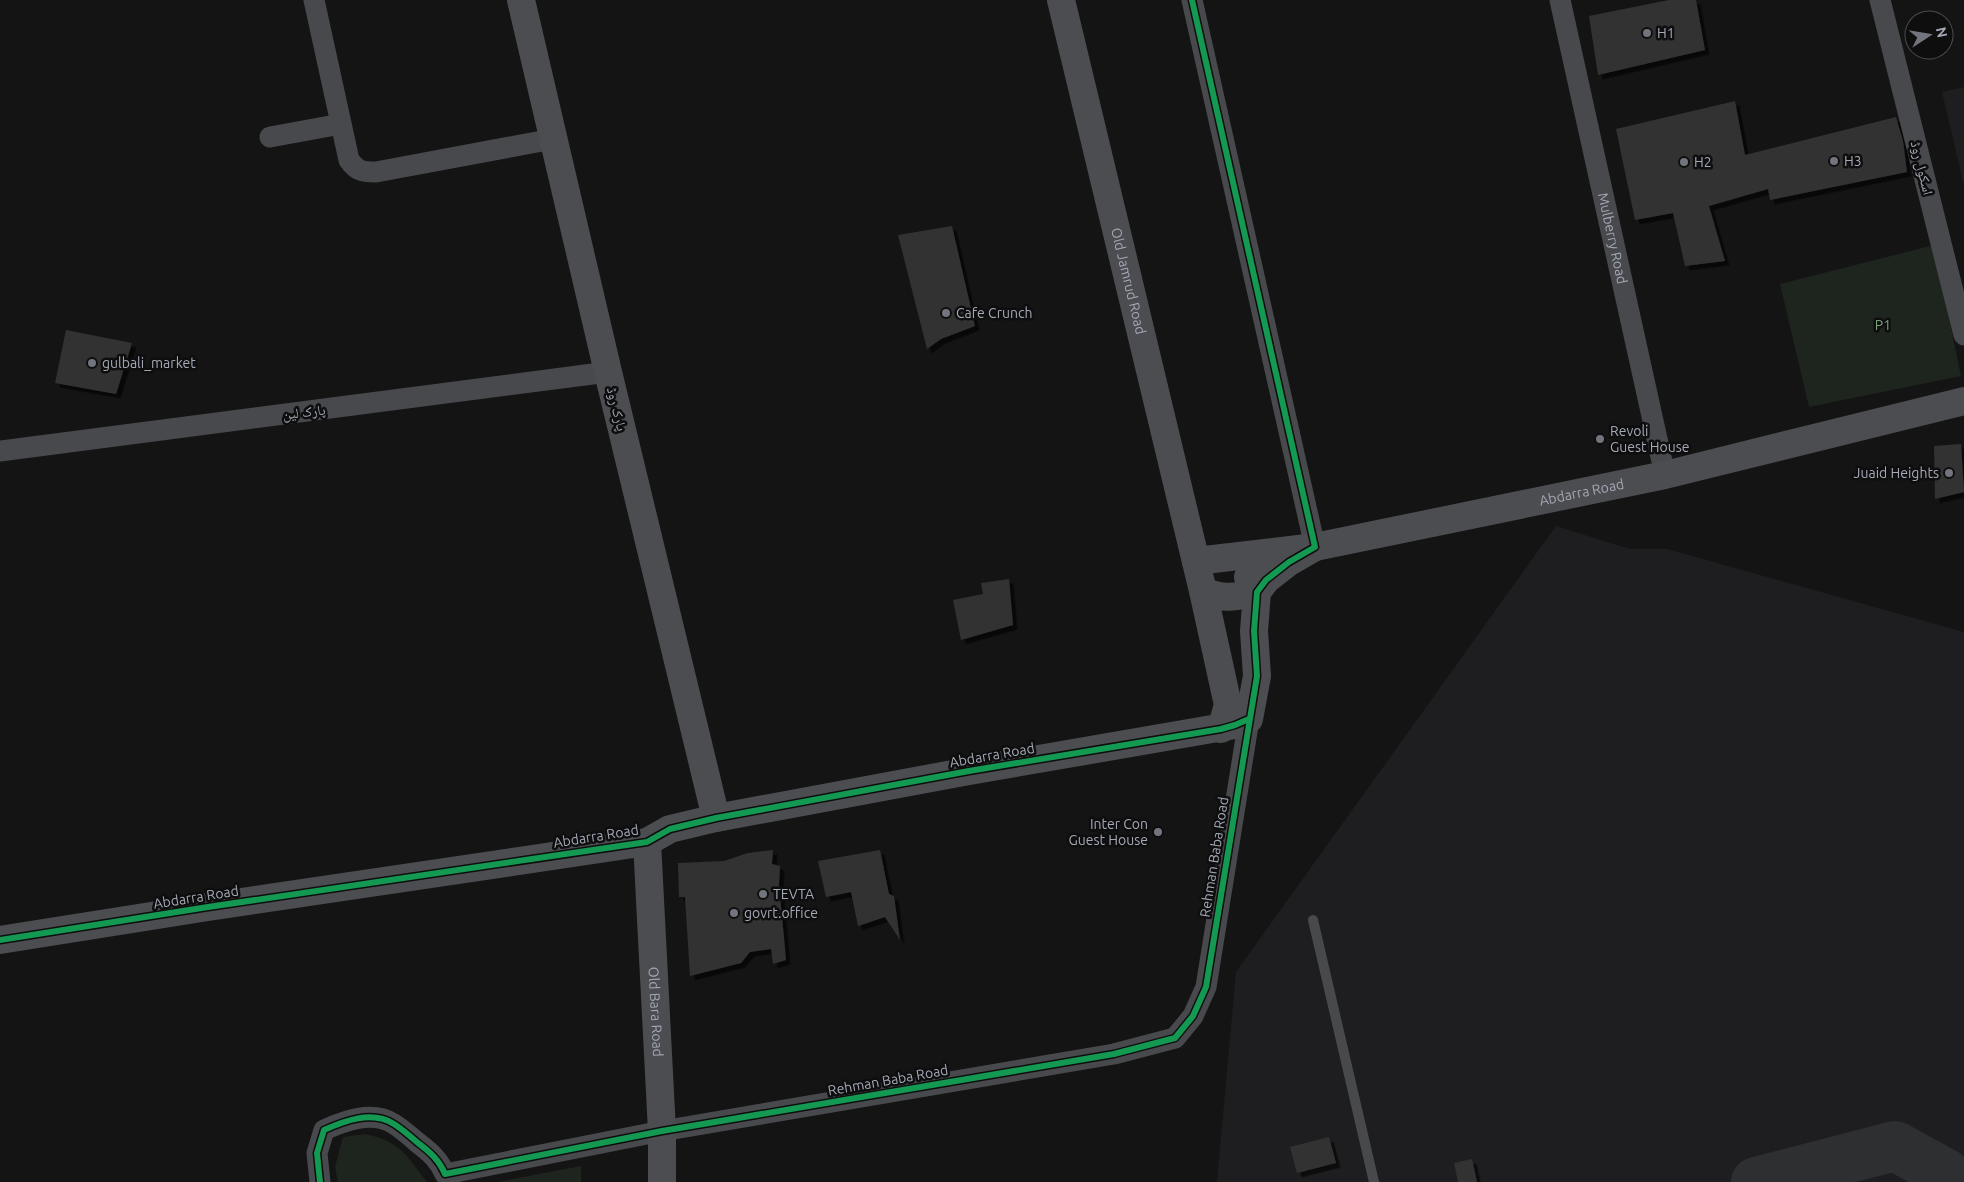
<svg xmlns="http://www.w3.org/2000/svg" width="1964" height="1182" font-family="Ubuntu,'Noto Naskh Arabic',sans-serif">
<defs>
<filter id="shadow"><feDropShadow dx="4.5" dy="4.5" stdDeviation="0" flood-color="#0009"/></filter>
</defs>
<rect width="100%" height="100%" fill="#141414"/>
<!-- built -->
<g fill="#1e1e20">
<polygon points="1964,87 1964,186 1942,92"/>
<polygon points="1556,526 1630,549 1667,549 1964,632 1964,1182 1217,1182 1236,972"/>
</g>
<!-- green -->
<g fill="#1e241e">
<polygon points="1934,245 1961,376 1809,407 1780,284"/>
<path d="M 365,1134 C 400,1141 406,1155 427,1182 L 338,1182 L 335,1167 L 343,1137 Z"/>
<polygon points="581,1166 581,1182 498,1182"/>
</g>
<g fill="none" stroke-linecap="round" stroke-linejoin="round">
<!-- taxiway -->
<polyline stroke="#2e2f30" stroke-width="50" points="1756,1182 1895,1146 1946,1174 1956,1182"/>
</g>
<!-- building -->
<g fill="#323233" filter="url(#shadow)">
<polygon points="1669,0 1696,0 1705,50 1598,75 1589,16"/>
<polygon points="1735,101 1745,155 1896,117 1903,141 1907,172 1770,200 1768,189 1709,206 1725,261 1685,266 1673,213 1635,220 1616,129"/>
<polygon points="952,226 975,326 941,339 927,349 898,235"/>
<polygon points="66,330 132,343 116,394 55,383"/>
<polygon points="1961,444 1964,492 1935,499 1934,446"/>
<polygon points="1009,579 1013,625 961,640 953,600 983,594 981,583"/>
<polygon points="773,850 772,864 780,866 779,884 786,960 773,964 771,949 750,952 741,963 690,976 685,897 679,897 678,863 724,861 748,853"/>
<polygon points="880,850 889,894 894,896 900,940 885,917 858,926 851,892 826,897 818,861"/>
<polygon points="1329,1137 1336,1163 1297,1173 1290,1147"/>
<polygon points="1472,1159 1477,1182 1458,1182 1454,1163"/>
</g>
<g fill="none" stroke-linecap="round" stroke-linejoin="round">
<!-- lane -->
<polyline stroke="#48494d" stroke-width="10" points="1313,920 1374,1182"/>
<!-- street -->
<g stroke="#48494d" stroke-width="21">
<path d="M 314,0 L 349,160 C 357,171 362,172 376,172 L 553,139"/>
<polyline points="1192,0 1315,547"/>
<path id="s1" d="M 1560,0 L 1665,475"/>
<polyline points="1880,0 1964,335"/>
<polyline points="270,137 341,124"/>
<polyline points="0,451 608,372"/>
<path d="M 320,1182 L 317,1153 L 324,1130 C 344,1121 372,1110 394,1124 C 402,1129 410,1136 418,1143 C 430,1152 439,1160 445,1174 L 662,1131 L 1114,1054 L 1175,1038 L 1193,1016 L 1206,987 L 1249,719"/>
</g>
<!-- secondary -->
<g stroke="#4c4d51" stroke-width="28">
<polyline points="521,0 608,372 716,818"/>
<path id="s2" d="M 1061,0 L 1203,591 L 1228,705 L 1221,729"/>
<path id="s3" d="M 1196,561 L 1315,547 L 1665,475 L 1964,401"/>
<path d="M 1203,591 C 1222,600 1237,597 1257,592 L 1248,577"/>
<path id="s4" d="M 647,842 L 662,1131 L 662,1182"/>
<polyline points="0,940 208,907 647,842 670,829 716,818 969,771 1235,725 1249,719 1257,676 1254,631 1257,592 1266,580 1289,562 1315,547"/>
</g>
<!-- cycleway casing -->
<g stroke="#0e0e0f" stroke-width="9">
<g id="cycleway">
<polyline points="0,940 208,907 647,842 670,829 716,818 969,771 1221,729 1235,725 1249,719"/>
<path d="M 320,1182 L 317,1153 L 324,1130 C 344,1121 372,1110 394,1124 C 402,1129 410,1136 418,1143 C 430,1152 439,1160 445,1174 L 662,1131 L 1114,1054 L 1175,1038 L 1193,1016 L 1206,987 L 1257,676 L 1254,631 L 1257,592 L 1266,580 L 1289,562 L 1315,547 L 1192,0"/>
</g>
</g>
<!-- cycleway -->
<use href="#cycleway" stroke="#139951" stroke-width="6"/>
</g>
<!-- markers -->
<g fill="#72757d" stroke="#0e0e0f" stroke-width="2">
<circle cx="1647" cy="33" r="5"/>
<circle cx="1834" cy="161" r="5"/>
<circle cx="1684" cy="162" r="5"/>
<circle cx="946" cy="313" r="5"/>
<circle cx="92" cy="363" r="5"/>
<circle cx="1600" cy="439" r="5"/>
<circle cx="1949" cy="473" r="5"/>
<circle cx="1158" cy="832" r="5"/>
<circle cx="763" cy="894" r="5"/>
<circle cx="734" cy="913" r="5"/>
</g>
<g text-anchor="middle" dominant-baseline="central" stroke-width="5" stroke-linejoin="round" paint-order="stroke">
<!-- poi labels -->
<g font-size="14" fill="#a4a9b6" stroke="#0e0e0f" text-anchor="start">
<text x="1657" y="33">H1</text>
<text x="1844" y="161">H3</text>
<text x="1694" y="162">H2</text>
<text x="956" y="313">Cafe Crunch</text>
<text x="102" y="363">gulbali_market</text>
<text x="1610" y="431">Revoli<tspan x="1610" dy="16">Guest House</tspan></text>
<text x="1939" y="473" text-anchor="end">Juaid Heights</text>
<text x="1148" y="824" text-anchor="end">Inter Con<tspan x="1148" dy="16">Guest House</tspan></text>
<text x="773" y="894">TEVTA</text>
<text x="744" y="913">govrt.office</text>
</g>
<!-- street labels -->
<g font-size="14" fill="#a4a9b6" stroke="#0e0e0f">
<text transform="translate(1922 168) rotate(76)">اسکول روڈ</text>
<text stroke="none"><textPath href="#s1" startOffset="244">Mulberry Road</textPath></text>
<text stroke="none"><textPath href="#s2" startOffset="289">Old Jamrud Road</textPath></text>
<text transform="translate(617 409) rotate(76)">پارک روڈ</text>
<text transform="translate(304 412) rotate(-7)">پارک لین</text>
<text stroke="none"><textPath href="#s3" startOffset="392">Abdarra Road</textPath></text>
<text transform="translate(992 755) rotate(-10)">Abdarra Road</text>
<text transform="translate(596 836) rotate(-9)">Abdarra Road</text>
<text transform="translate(1214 857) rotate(-81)">Rehman Baba Road</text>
<text transform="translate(196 897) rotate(-9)">Abdarra Road</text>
<text stroke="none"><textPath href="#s4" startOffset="170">Old Bara Road</textPath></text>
<text transform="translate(888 1080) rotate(-10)">Rehman Baba Road</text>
</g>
<!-- park labels -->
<g font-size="14" fill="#7aa17c" stroke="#0e0e0f">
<text x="1883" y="325">P1</text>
</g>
</g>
<!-- north arrow -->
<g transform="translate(1929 35) rotate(78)"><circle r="24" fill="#0e0e0f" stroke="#4a4c52"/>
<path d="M0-4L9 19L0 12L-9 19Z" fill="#72757d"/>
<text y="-8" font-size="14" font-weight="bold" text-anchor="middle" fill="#a4a9b6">N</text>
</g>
</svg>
